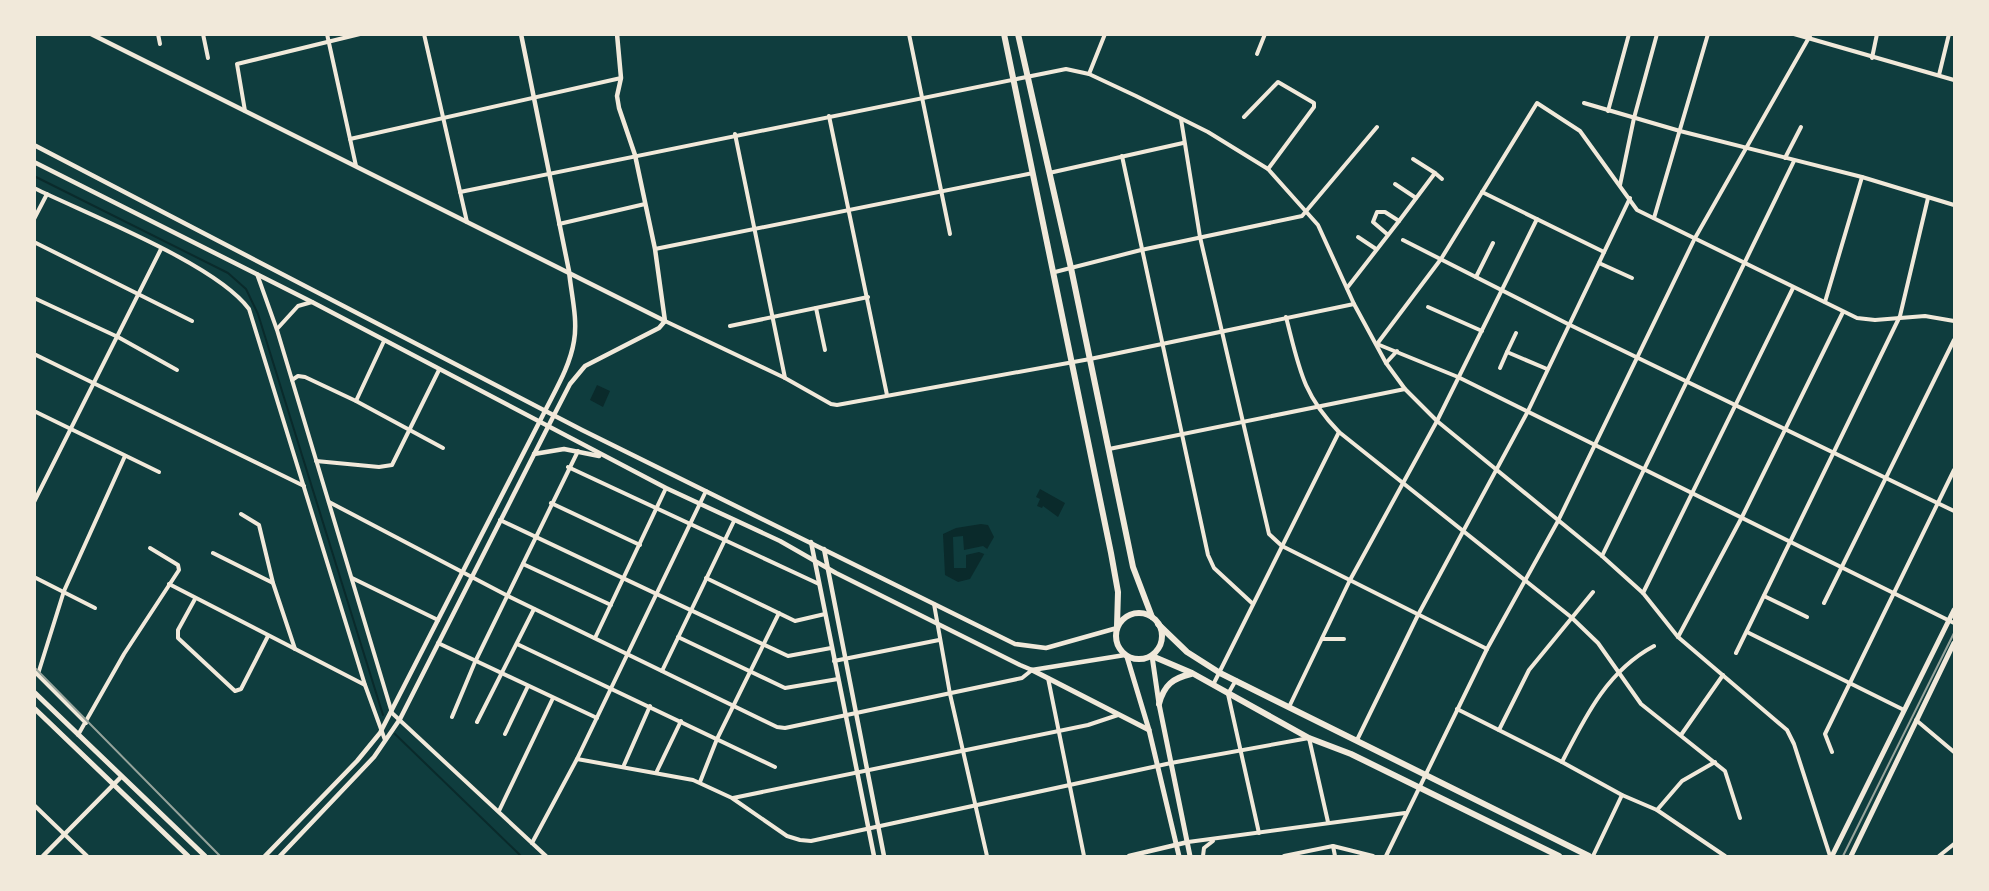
<svg xmlns="http://www.w3.org/2000/svg" width="1989" height="891" font-family="Lato,sans-serif">
<rect width="100%" height="100%" fill="#0f3d3e"/>
<!-- water -->
<g fill="#0a2a2b">
<polygon points="597,385 610,391 603,407 590,400"/>
<polygon points="1040,489 1065,503 1058,517 1043,506 1042,508 1037,506 1040,499 1036,497"/>
<polygon points="981,524 988,525 994,537 970,579 958,582 945,575 943,534 956,528"/>
</g>
<!-- pier -->
<polygon fill="#0f3d3e" points="963,536 964,550 983,546 990,551 987,555 979,552 966,555 966,568 954,568 953,537"/>
<g fill="none" stroke-linecap="round" stroke-linejoin="round">
<!-- stream -->
<g stroke="#0a2a2b" stroke-width="2">
<polyline points="34,176 228,273 246,289 258,314 383,715"/>
<polyline points="395,734 521,856"/>
</g>
<!-- minor -->
<g stroke="#f1e9da" stroke-width="4">
<polyline points="158,34 160,44"/>
<polyline points="203,34 208,58"/>
<polyline points="327,34 356,166"/>
<polyline points="424,34 467,222"/>
<polyline points="909,34 950,234"/>
<polyline points="1794,34 1954,80"/>
<polyline points="1257,54 1265,34"/>
<polyline points="1872,58 1877,34"/>
<polyline points="1089,74 1105,34"/>
<polyline points="1939,75 1949,34"/>
<polyline points="1584,103 1680,131 1862,177 1954,205"/>
<polyline points="245,111 237,64 360,34"/>
<polyline points="1608,111 1629,34"/>
<polyline points="829,116 887,395"/>
<polyline points="1244,117 1278,82 1314,103 1314,107 1268,169"/>
<polyline points="1181,119 1200,237 1269,534 1282,546 1487,649"/>
<polyline points="735,134 785,378"/>
<polyline points="350,139 621,78"/>
<polyline points="1122,156 1208,555 1214,568 1253,604"/>
<polyline points="1785,158 1801,127"/>
<polyline points="1413,159 1435,173"/>
<polyline points="1049,173 1183,143"/>
<polyline points="1395,184 1416,198"/>
<polyline points="1620,185 1634,118 1657,34"/>
<path d="M 34,188 C 89,215 216,264 249,309 L 365,685 L 385,740"/>
<polyline points="460,192 1066,69 1089,74 1136,96 1208,132 1268,169 1318,225 1354,304 1386,363 1405,389 1437,421 1602,556 1643,593 1678,637 1787,730 1794,744 1830,856"/>
<polyline points="1482,192 1604,252"/>
<polyline points="1654,218 1708,34"/>
<polyline points="34,219 47,194"/>
<polyline points="1399,221 1435,173 1442,179"/>
<polyline points="559,224 645,204"/>
<polyline points="1358,237 1376,249"/>
<polyline points="1403,240 1568,324 1954,511"/>
<polyline points="34,242 192,321"/>
<polyline points="655,249 1033,173"/>
<polyline points="1599,263 1632,278"/>
<polyline points="1055,272 1141,250 1302,216 1377,127"/>
<polyline points="257,274 277,330 392,713 546,856"/>
<polyline points="1476,277 1493,243"/>
<polyline points="1347,288 1399,221 1385,212 1377,212 1373,222 1387,234"/>
<polyline points="34,298 118,337 177,370"/>
<polyline points="1825,302 1862,177"/>
<polyline points="1428,307 1482,331"/>
<polyline points="816,308 825,350"/>
<path d="M 1286,317 C 1299,367 1302,394 1339,432 L 1571,617 L 1598,643 L 1641,704 L 1725,771 L 1740,818"/>
<polyline points="665,321 785,378 831,404 837,405 1090,359 1354,304"/>
<polyline points="1954,321 1925,316 1875,320 1857,318 1637,210 1580,131 1537,103 1441,259 1377,344 1458,377 1954,623"/>
<polyline points="730,326 868,297"/>
<polyline points="277,329 298,306 312,302"/>
<polyline points="1516,333 1507,352 1547,369"/>
<polyline points="34,354 304,486"/>
<polyline points="1386,363 1397,351"/>
<polyline points="1500,368 1507,352"/>
<polyline points="292,380 298,376 305,377 356,401 443,448"/>
<polyline points="356,401 384,341"/>
<polyline points="34,411 159,472"/>
<polyline points="1109,449 1405,389"/>
<polyline points="316,461 379,467 392,465 439,370"/>
<polyline points="568,467 819,584"/>
<polyline points="34,502 161,249"/>
<polyline points="329,502 508,596 777,727 785,728 1022,678 1032,670"/>
<polyline points="551,503 640,545"/>
<polyline points="241,514 259,525 273,583 295,649"/>
<polyline points="500,520 788,656 831,648"/>
<polyline points="213,553 273,583"/>
<polyline points="1602,556 1794,161"/>
<polyline points="523,564 611,605"/>
<polyline points="34,577 95,608"/>
<polyline points="352,578 438,620"/>
<polyline points="706,578 795,621 825,614"/>
<polyline points="169,584 365,685"/>
<polyline points="1643,593 1793,288"/>
<polyline points="1764,596 1807,617"/>
<polyline points="195,599 178,630 178,638 235,691 241,689 268,636"/>
<polyline points="1824,603 1954,340"/>
<polyline points="934,604 950,694 987,856"/>
<polyline points="1747,632 1904,710"/>
<polyline points="678,637 785,688 838,679"/>
<polyline points="1678,637 1742,517 1843,312"/>
<polyline points="595,638 666,488"/>
<polyline points="1322,639 1344,639"/>
<polyline points="438,643 597,718"/>
<polyline points="517,644 775,767"/>
<polyline points="1736,653 1900,316 1928,198"/>
<polyline points="834,661 939,640"/>
<polyline points="34,671 86,723"/>
<polyline points="662,671 734,521"/>
<polyline points="38,674 64,591 125,456"/>
<polyline points="1048,678 1084,856"/>
<polyline points="1236,680 1228,694 1259,833"/>
<polyline points="1213,685 1339,432"/>
<polyline points="1289,707 1350,580 1437,421 1537,219"/>
<polyline points="1457,709 1562,762 1622,795 1657,810 1725,856"/>
<polyline points="452,717 475,662 578,451"/>
<polyline points="1916,720 1954,752"/>
<polyline points="477,722 534,609"/>
<polyline points="1499,730 1529,670 1593,592"/>
<polyline points="505,734 528,686"/>
<polyline points="78,735 124,654 179,570 178,565 150,548"/>
<polyline points="1681,735 1723,675"/>
<polyline points="1357,740 1418,615 1528,411 1630,198"/>
<polyline points="1832,752 1825,734 1954,470"/>
<polyline points="577,759 693,780 732,798 787,836 800,840 811,841 1171,763 1309,738 1328,822"/>
<path d="M 1562,762 C 1585,717 1607,671 1654,646"/>
<polyline points="624,765 650,706"/>
<polyline points="657,771 681,721"/>
<polyline points="700,782 717,739 779,613"/>
<polyline points="733,798 1088,725 1118,715"/>
<polyline points="34,805 87,856"/>
<polyline points="1657,810 1682,781 1715,762"/>
<polyline points="499,811 553,698"/>
<polyline points="1188,842 1405,813"/>
<polyline points="532,843 577,759 706,491"/>
<polyline points="1333,846 1335,856"/>
<polyline points="1203,856 1204,848 1213,841"/>
<polyline points="1284,856 1333,846 1373,856"/>
<polyline points="1386,856 1487,649 1558,521 1695,238 1811,34"/>
<polyline points="1593,856 1622,795"/>
<polyline points="1939,856 1954,844"/>
</g>
<!-- tertiary -->
<g stroke="#f1e9da" stroke-width="4.5">
<polyline points="91,34 665,321"/>
<path d="M 521,34 L 569,271 C 571,293 578,319 574,341 C 570,366 556,389 545,411"/>
<polyline points="617,34 621,78 617,96 619,108 635,155 655,249 665,321"/>
<polyline points="554,415 570,384 585,366 659,328 665,321"/>
<polyline points="811,542 874,856"/>
<polyline points="824,549 884,856"/>
<polyline points="43,856 121,777"/>
</g>
<!-- secondary -->
<g stroke="#f1e9da" stroke-width="4.5">
<polyline points="34,145 582,430 1015,644 1046,648 1117,628"/>
<polyline points="34,162 312,302 666,488 780,541 836,573 1020,665 1032,670 1125,655"/>
<polyline points="534,454 564,449 599,456"/>
<polyline points="265,856 357,761 380,733 545,411"/>
<polyline points="280,856 374,757 400,719 554,415"/>
<polyline points="1129,856 1188,842"/>
</g>
<!-- primary -->
<g stroke="#f1e9da" stroke-width="5">
<polyline points="1152,656 1159,704 1190,856"/>
<polyline points="1127,657 1149,730 1179,856"/>
<polyline points="1032,670 1149,730"/>
<polyline points="34,692 205,856"/>
<polyline points="34,708 188,856"/>
<polyline points="1832,856 1954,610"/>
<polyline points="1851,856 1954,643"/>
</g>
<!-- trunk -->
<g stroke="#f1e9da" stroke-width="6">
<polyline points="1004,34 1111,553 1118,592 1117,626"/>
<polyline points="1018,34 1071,268 1133,567 1152,617"/>
<circle cx="1139" cy="636" r="23"/>
<polyline points="1158,624 1187,652 1220,673 1589,856"/>
<polyline points="1152,656 1192,673 1309,738 1351,754 1559,856"/>
<path d="M 1159,704 C 1164,685 1173,678 1191,674"/>
</g>
<!-- rail -->
<g stroke="#97a49c" stroke-width="2">
<polyline points="34,667 220,856"/>
<polyline points="1843,856 1954,633"/>
</g>
</g>
<!-- border -->
<rect width="1989" height="891" fill="none" stroke="#f1e9da" stroke-width="72"/>
</svg>
